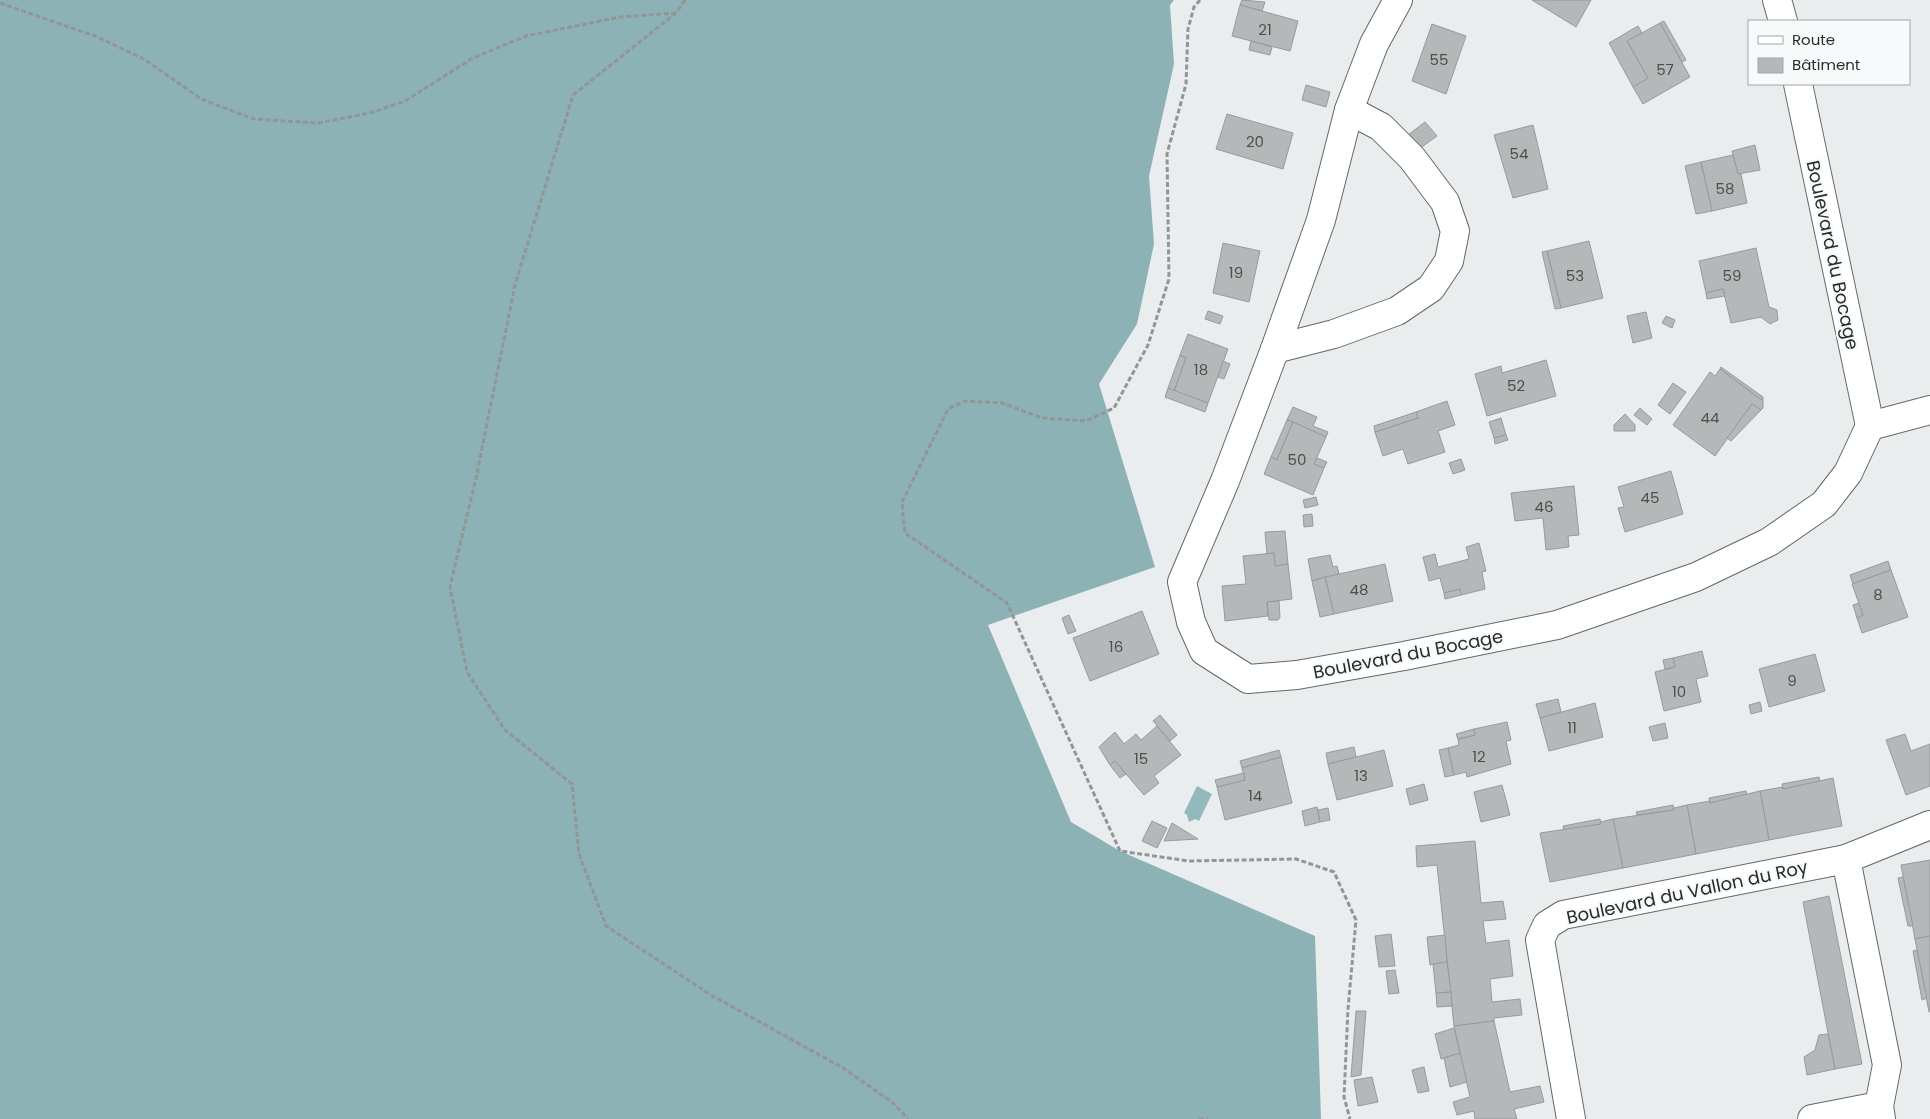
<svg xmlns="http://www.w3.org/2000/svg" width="1930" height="1119" font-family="Poppins,sans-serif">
<rect width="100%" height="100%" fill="#e9eded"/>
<!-- forest -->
<polygon fill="#8cb2b6" points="0,0 1174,0 1170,5 1174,64 1149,176 1154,244 1137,324 1099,384 1155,567 988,625 1071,822 1120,851 1315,936 1321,1119 0,1119"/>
<!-- water -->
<polygon fill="#93b9bd" points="1197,786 1212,794 1199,821 1195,819 1189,822 1187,815 1184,813"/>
<!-- building -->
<g fill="#b5b8b9" stroke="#979a9b">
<polygon points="1242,0 1265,2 1262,11 1240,5"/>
<polygon points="1532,0 1591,0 1576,27"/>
<polygon points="1240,5 1298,21 1290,51 1232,36"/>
<polygon points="1664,21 1686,60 1682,62 1660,23"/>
<polygon points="1660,23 1690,77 1643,104 1633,87 1648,78 1627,41"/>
<polygon points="1432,24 1466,36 1446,94 1412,81"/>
<polygon points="1638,26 1642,33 1627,41 1648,78 1633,87 1609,43"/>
<polygon points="1251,41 1272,47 1270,55 1249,50"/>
<polygon points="1306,85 1330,92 1326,107 1302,100"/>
<polygon points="1227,114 1293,133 1283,169 1216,149"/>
<polygon points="1425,122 1437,136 1419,149 1408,135"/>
<polygon points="1533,125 1548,189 1513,198 1494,135"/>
<polygon points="1755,145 1760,170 1738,174 1732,151"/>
<polygon points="1733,155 1738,174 1741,174 1747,203 1712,211 1701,162"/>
<polygon points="1701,162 1712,211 1696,214 1685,166"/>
<polygon points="1589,241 1603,298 1561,308 1547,251"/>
<polygon points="1223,243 1260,251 1249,302 1213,293"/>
<polygon points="1756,248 1769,307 1777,310 1778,320 1770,324 1761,317 1731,323 1723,289 1706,293 1699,261"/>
<polygon points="1547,251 1561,308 1555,309 1542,252"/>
<polygon points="1723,289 1725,296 1707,299 1706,293"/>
<polygon points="1208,311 1223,316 1220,324 1205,319"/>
<polygon points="1646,312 1652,338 1633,343 1627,316"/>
<polygon points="1666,316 1675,320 1672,328 1662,323"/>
<polygon points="1188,334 1228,349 1208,403 1174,391 1186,358 1180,355"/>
<polygon points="1180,355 1186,358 1174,391 1168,388"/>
<polygon points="1546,360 1556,396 1487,416 1475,374 1501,366 1502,373"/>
<polygon points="1223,361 1230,364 1224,379 1218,377"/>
<polygon points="1721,367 1763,397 1763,401 1720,369"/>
<polygon points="1720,369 1763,401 1763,408 1761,410 1752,404 1715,456 1673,425 1710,372 1715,376"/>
<polygon points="1673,383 1686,392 1670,414 1658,405"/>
<polygon points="1168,388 1208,403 1205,412 1165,397"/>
<polygon points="1447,401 1455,425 1438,431 1445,452 1408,464 1403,449 1383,456 1375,432 1418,418 1416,412"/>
<polygon points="1752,404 1761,410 1731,441 1727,438"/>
<polygon points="1293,407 1317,417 1313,426 1328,432 1326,437 1287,420"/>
<polygon points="1640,408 1652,419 1647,425 1634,415"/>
<polygon points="1416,412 1418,418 1375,432 1374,426"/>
<polygon points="1625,414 1635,425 1635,431 1614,431 1614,425"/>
<polygon points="1501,418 1506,435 1494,438 1489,422"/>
<polygon points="1287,420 1293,422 1277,460 1271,457"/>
<polygon points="1293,422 1326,437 1314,464 1324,468 1313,495 1264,474 1271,457 1277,460"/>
<polygon points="1506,435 1508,440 1495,444 1494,438"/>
<polygon points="1317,458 1327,462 1324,468 1314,464"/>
<polygon points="1461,459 1465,470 1453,474 1449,463"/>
<polygon points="1671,471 1683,514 1625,532 1618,508 1624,507 1618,487"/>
<polygon points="1574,486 1579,535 1568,536 1569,547 1546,550 1543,518 1515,521 1511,493"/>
<polygon points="1316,497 1318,505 1305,508 1303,500"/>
<polygon points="1312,514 1313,526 1304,527 1303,515"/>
<polygon points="1285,531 1288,564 1275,566 1274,553 1267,554 1265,532"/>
<polygon points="1479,543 1486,571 1482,572 1485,589 1461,595 1460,589 1444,593 1440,578 1429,581 1423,557 1435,554 1438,567 1469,559 1466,547"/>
<polygon points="1274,553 1275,566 1288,564 1292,599 1267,602 1268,616 1225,621 1222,586 1246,584 1243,556"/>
<polygon points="1330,555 1333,567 1337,566 1339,574 1312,581 1308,559"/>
<polygon points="1888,561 1891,570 1853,584 1850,575"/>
<polygon points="1385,564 1393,601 1334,614 1325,577"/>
<polygon points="1891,570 1908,617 1862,633 1857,618 1863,615 1852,584"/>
<polygon points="1325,577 1334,614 1320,617 1312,581"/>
<polygon points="1460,589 1461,595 1445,599 1444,593"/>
<polygon points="1279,601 1280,617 1278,620 1269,620 1267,602"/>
<polygon points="1859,603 1863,615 1857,618 1853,605"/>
<polygon points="1142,611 1159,654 1090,681 1073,638"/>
<polygon points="1069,615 1076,631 1068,634 1062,618"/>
<polygon points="1702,651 1708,676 1696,679 1701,702 1664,711 1655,672 1675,667 1673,658"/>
<polygon points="1815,654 1825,691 1769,707 1759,669"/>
<polygon points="1673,658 1675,667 1665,669 1663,660"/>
<polygon points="1558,699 1561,712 1540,718 1536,704"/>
<polygon points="1760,702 1762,711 1751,714 1749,705"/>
<polygon points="1595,703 1603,737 1549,751 1540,718"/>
<polygon points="1160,715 1177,735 1170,741 1153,721"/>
<polygon points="1507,722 1511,740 1506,741 1511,764 1467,777 1466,772 1454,775 1448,748 1459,745 1458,739 1475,735 1474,729"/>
<polygon points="1665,723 1668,738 1653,741 1649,727"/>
<polygon points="1157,726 1181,755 1154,776 1159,783 1144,795 1115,761 1110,765 1099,747 1115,732 1124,744 1136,734 1141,740"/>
<polygon points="1474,729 1475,735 1458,739 1456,734"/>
<polygon points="1905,734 1911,751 1930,744 1930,786 1906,795 1886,740"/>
<polygon points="1354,747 1356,757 1328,764 1326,753"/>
<polygon points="1448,748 1454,775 1445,777 1439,750"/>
<polygon points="1279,750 1281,757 1242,768 1240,761"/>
<polygon points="1384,750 1393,786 1337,800 1328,764"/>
<polygon points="1281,757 1292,803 1225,820 1217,787 1245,780 1242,768"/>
<polygon points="1115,761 1126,774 1120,778 1110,765"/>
<polygon points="1244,773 1245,780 1217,787 1215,780"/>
<polygon points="1819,777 1820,782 1783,789 1782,784"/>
<polygon points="1833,778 1842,826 1769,840 1760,791 1783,787 1783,789"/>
<polygon points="1424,784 1428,800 1410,805 1406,789"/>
<polygon points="1502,785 1510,815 1481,822 1474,792"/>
<polygon points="1746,791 1747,796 1710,803 1709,798"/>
<polygon points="1760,791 1769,840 1696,854 1687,805 1710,801 1710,803"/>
<polygon points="1673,805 1674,810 1637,815 1636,812"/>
<polygon points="1687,805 1696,854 1623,868 1613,819 1674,810 1674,808"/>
<polygon points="1317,807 1320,822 1305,826 1302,811"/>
<polygon points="1328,808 1330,820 1320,822 1318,810"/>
<polygon points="1600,819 1601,824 1564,831 1563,826"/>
<polygon points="1613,819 1623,868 1550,882 1540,833 1601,824 1600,822"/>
<polygon points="1152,821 1167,828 1157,848 1142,841"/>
<polygon points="1172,823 1198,839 1164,841"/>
<polygon points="1475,841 1481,903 1503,901 1506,919 1483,921 1486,943 1509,940 1513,976 1490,979 1492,1002 1520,999 1522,1015 1494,1018 1494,1021 1454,1026 1437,865 1417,867 1416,846"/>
<polygon points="1930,860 1930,936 1915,939 1901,865"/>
<polygon points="1903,877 1913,926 1908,926 1898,878"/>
<polygon points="1829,896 1862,1064 1835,1069 1803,902"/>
<polygon points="1391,934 1395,966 1379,967 1375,936"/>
<polygon points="1445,935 1447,962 1430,965 1427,937"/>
<polygon points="1930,936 1930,1012 1929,1012 1915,939"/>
<polygon points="1917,950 1927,998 1922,1000 1913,951"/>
<polygon points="1447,962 1451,992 1436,993 1433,964"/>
<polygon points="1395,970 1399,993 1389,994 1386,971"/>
<polygon points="1451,992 1452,1006 1437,1007 1436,993"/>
<polygon points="1356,1011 1366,1011 1361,1075 1351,1077"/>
<polygon points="1494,1021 1510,1092 1540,1086 1544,1102 1514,1109 1517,1119 1475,1119 1474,1111 1457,1115 1453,1102 1470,1097 1454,1026"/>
<polygon points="1454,1028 1460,1053 1441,1059 1435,1034"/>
<polygon points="1828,1034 1835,1069 1807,1075 1804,1057 1815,1050 1819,1035"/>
<polygon points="1460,1053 1467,1082 1450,1087 1444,1058"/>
<polygon points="1424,1067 1429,1091 1418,1093 1412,1070"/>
<polygon points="1372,1077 1378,1102 1358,1106 1354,1080"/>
</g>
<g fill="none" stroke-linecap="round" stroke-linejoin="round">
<!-- street casing -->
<g stroke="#646768" stroke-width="30">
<g id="street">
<polyline points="1398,0 1374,44 1349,110 1321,220 1275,349 1225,481 1182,582 1191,622 1204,651 1248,679 1297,675 1404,656 1557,625 1696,577 1769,542 1824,504 1848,473 1870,426 1930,410"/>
<polyline points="1777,0 1783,21"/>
<polyline points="1798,84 1870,426"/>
<polyline points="1275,349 1334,334 1397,311 1431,288 1449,261 1455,231 1445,202 1412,158 1381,127 1349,110"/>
<polyline points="1846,859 1887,1065 1879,1106 1881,1119"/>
<polyline points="1571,1119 1540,940 1547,925 1563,915 1846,859 1930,825"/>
<polyline points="1812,1119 1879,1106"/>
</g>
</g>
<!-- path -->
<g stroke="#929595" stroke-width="3" stroke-dasharray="5 2.5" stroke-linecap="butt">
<polyline points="685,0 676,13 573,95 515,285 476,478 450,587 467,672 505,730 572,784 579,854 606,926 711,995 843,1068 892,1102 908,1119"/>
<polyline points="1200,0 1194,7 1188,29 1186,84 1167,154 1169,279 1148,345 1114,408 1086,421 1042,418 1002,403 965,401 948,409 902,502 905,533 1007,603 1120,851 1189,861 1296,859 1334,872 1356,920 1348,1009 1344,1097 1350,1119"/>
<polyline points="0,3 95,36 144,59 201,99 254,119 318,123 370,113 405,101 473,58 526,36 620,17 675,13"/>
<polyline points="1199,1119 1208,1119"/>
</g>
<!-- street -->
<use href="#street" stroke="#fff" stroke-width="28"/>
</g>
<g text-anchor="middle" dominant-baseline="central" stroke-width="4.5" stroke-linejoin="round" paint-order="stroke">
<!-- number labels -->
<g font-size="15" fill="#4d4e4e">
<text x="1265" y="29">21</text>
<text x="1439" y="59">55</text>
<text x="1665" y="69">57</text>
<text x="1255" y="141">20</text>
<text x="1519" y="153">54</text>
<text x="1725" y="188">58</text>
<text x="1236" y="272">19</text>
<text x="1575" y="275">53</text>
<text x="1732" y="275">59</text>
<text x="1201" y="369">18</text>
<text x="1516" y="385">52</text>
<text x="1710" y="417">44</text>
<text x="1297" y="459">50</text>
<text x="1650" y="497">45</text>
<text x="1544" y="506">46</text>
<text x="1359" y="589">48</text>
<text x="1878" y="594">8</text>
<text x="1116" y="646">16</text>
<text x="1792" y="680">9</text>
<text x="1679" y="691">10</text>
<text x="1572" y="727">11</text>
<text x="1479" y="756">12</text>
<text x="1141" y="758">15</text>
<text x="1361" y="775">13</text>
<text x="1255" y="795">14</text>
</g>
<!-- street labels -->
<g font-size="18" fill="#2a2b2b" stroke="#f6fafb">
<text transform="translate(1833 255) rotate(78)">Boulevard du Bocage</text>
<text transform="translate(1408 654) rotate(-11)">Boulevard du Bocage</text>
<text transform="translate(1687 892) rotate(-12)">Boulevard du Vallon du Roy</text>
</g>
</g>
<!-- legend -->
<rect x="1748" y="20" width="162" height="65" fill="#f6fafb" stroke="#a4a7a8"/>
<rect x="1758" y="36" width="25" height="8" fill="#ffffff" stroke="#a4a7a8"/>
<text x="1792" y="45" font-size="15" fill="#2a2b2b">Route</text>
<rect x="1758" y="58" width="25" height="15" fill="#b5b8b9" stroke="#a4a7a8"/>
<text x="1792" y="70" font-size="15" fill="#2a2b2b">Bâtiment</text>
</svg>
